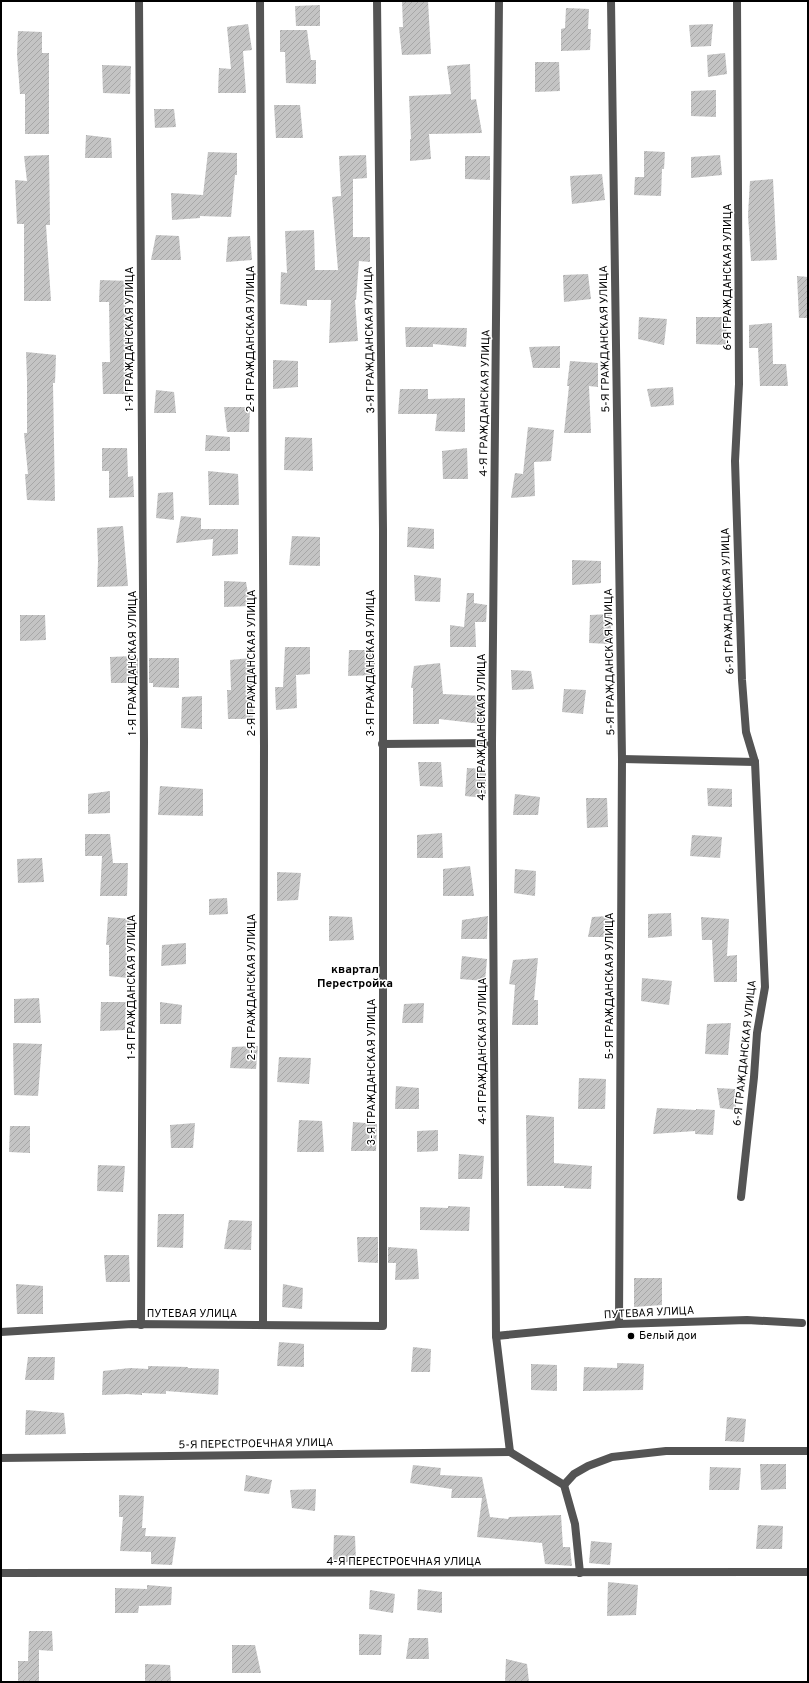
<svg xmlns="http://www.w3.org/2000/svg" width="809" height="1683" font-family="Overpass,sans-serif">
<defs>
<pattern id="building-hatch" width="6" height="6" patternUnits="userSpaceOnUse"><rect width="6" height="6" fill="#c4c4c4"/><path d="M-1 1l2-2M0 6l6-6M5 7l2-2" fill="none" stroke="#a7a7a7"/></pattern>
</defs>
<rect width="100%" height="100%" fill="#fff"/>
<!-- building -->
<g fill="url(#building-hatch)">
<polygon points="402,1 428,1 431,54 402,55 399,27 403,27"/>
<polygon points="320,5 320,26 296,26 295,6"/>
<polygon points="566,8 589,9 588,29 591,29 590,50 561,51 561,29 565,28"/>
<polygon points="248,24 252,50 243,51 246,93 218,93 219,68 231,69 227,27"/>
<polygon points="713,24 711,46 691,47 689,25"/>
<polygon points="280,30 307,30 311,60 316,60 316,84 286,83 285,52 280,52"/>
<polygon points="18,31 42,32 42,53 49,53 49,134 25,134 25,94 20,94 17,54"/>
<polygon points="725,53 727,74 708,77 707,55"/>
<polygon points="535,62 559,62 560,91 535,92"/>
<polygon points="470,64 471,100 476,99 482,133 429,134 431,159 410,161 410,139 411,139 409,96 451,94 447,66"/>
<polygon points="102,65 131,66 130,94 103,93"/>
<polygon points="716,90 716,117 691,116 691,91"/>
<polygon points="274,105 300,105 303,138 276,138"/>
<polygon points="154,109 174,109 176,127 155,128"/>
<polygon points="86,135 111,138 112,158 85,158"/>
<polygon points="644,151 665,152 664,169 662,169 661,196 634,195 635,177 644,177"/>
<polygon points="208,152 237,153 237,175 235,175 231,217 200,216 200,218 172,220 171,193 203,195"/>
<polygon points="49,155 50,225 46,225 51,301 24,301 24,224 17,224 15,180 27,181 24,156"/>
<polygon points="366,155 367,178 353,179 353,237 370,237 370,262 359,261 356,300 355,300 358,341 329,343 331,300 307,300 307,306 280,304 281,272 287,273 285,231 314,230 315,270 338,270 332,197 341,196 339,156"/>
<polygon points="720,155 722,175 691,178 691,157"/>
<polygon points="465,156 490,156 490,180 465,179"/>
<polygon points="602,174 605,200 572,204 570,176"/>
<polygon points="773,179 777,260 751,261 748,215 750,181"/>
<polygon points="156,235 179,236 181,260 151,260"/>
<polygon points="250,236 252,260 226,262 228,237"/>
<polygon points="588,274 591,299 564,302 563,275"/>
<polygon points="797,276 808,277 808,318 799,318"/>
<polygon points="100,280 130,281 129,302 125,302 130,348 125,348 128,394 103,394 102,362 110,362 109,302 99,302"/>
<polygon points="639,317 667,319 664,345 638,339"/>
<polygon points="696,317 727,317 726,345 696,344"/>
<polygon points="772,323 773,364 786,364 788,386 760,386 758,348 749,348 749,325"/>
<polygon points="405,327 467,328 466,347 433,344 433,347 406,347"/>
<polygon points="560,346 560,368 533,368 529,347"/>
<polygon points="26,352 56,355 55,383 53,383 55,501 27,500 25,474 28,474 24,433 27,433 27,379"/>
<polygon points="273,360 298,361 298,387 273,389"/>
<polygon points="570,361 598,363 598,387 589,386 591,433 564,433 569,386 567,386"/>
<polygon points="673,387 674,405 651,407 647,389"/>
<polygon points="400,389 428,389 428,399 465,398 465,432 435,431 437,414 398,414"/>
<polygon points="156,390 174,392 176,413 154,413"/>
<polygon points="224,407 250,407 249,432 227,432"/>
<polygon points="528,427 554,430 551,461 534,462 535,496 511,498 515,473 523,474"/>
<polygon points="206,435 230,437 230,451 205,451"/>
<polygon points="285,437 312,438 313,471 284,470"/>
<polygon points="102,448 127,448 128,477 133,476 134,497 109,498 109,471 102,471"/>
<polygon points="467,448 468,479 443,479 442,451"/>
<polygon points="208,471 238,474 239,505 209,505"/>
<polygon points="173,492 174,520 156,518 158,493"/>
<polygon points="181,516 201,518 201,529 238,529 238,554 212,556 213,539 176,543"/>
<polygon points="123,526 128,586 97,587 98,561 97,528"/>
<polygon points="408,527 434,529 434,549 407,547"/>
<polygon points="292,536 320,537 320,566 289,565"/>
<polygon points="572,560 601,561 601,583 572,585"/>
<polygon points="414,575 441,578 440,602 415,601"/>
<polygon points="224,581 246,582 250,606 224,607"/>
<polygon points="467,593 474,593 474,603 487,605 486,622 475,622 476,647 450,647 450,625 464,627"/>
<polygon points="611,614 611,644 589,643 590,615"/>
<polygon points="20,615 45,615 46,640 20,641"/>
<polygon points="285,647 310,647 310,674 296,675 297,708 276,710 275,687 283,687"/>
<polygon points="349,650 375,650 375,675 348,676"/>
<polygon points="133,656 133,658 138,658 138,683 111,683 110,657"/>
<polygon points="149,658 179,658 179,688 153,687 153,683 149,683"/>
<polygon points="251,658 252,690 254,690 253,719 228,719 227,690 231,690 230,660"/>
<polygon points="440,663 443,694 484,696 482,724 439,719 439,724 413,724 413,688 411,688 414,666"/>
<polygon points="511,670 531,671 534,689 512,690"/>
<polygon points="564,689 586,690 583,714 562,712"/>
<polygon points="202,696 202,729 181,728 182,697"/>
<polygon points="418,762 441,762 443,787 420,786"/>
<polygon points="467,768 486,769 486,798 465,796"/>
<polygon points="160,786 203,789 203,816 158,815"/>
<polygon points="707,788 732,789 732,807 708,806"/>
<polygon points="110,791 110,813 88,814 88,794"/>
<polygon points="515,794 540,797 538,815 513,815"/>
<polygon points="586,798 607,798 608,827 587,828"/>
<polygon points="442,833 443,858 417,858 417,835"/>
<polygon points="85,834 110,834 113,863 128,863 127,896 100,896 102,856 85,856"/>
<polygon points="692,835 722,837 720,858 690,856"/>
<polygon points="42,858 44,882 18,883 17,859"/>
<polygon points="470,866 474,896 443,896 443,869"/>
<polygon points="515,869 536,871 535,896 514,893"/>
<polygon points="277,872 301,873 298,900 277,901"/>
<polygon points="227,898 228,914 209,915 209,899"/>
<polygon points="671,913 672,936 648,938 648,914"/>
<polygon points="329,916 352,917 354,940 329,941"/>
<polygon points="488,916 487,939 461,939 462,920"/>
<polygon points="609,916 611,937 588,937 592,917"/>
<polygon points="108,917 131,919 130,946 126,946 128,978 109,976 109,945 106,945"/>
<polygon points="701,917 729,919 727,956 737,955 737,982 714,982 712,940 702,940"/>
<polygon points="186,943 186,964 161,966 162,945"/>
<polygon points="462,956 487,959 485,981 460,979"/>
<polygon points="538,958 534,1000 538,1000 538,1025 512,1025 515,985 509,984 513,960"/>
<polygon points="642,978 672,981 669,1005 641,1001"/>
<polygon points="39,998 41,1023 14,1023 14,999"/>
<polygon points="101,1002 126,1002 125,1030 100,1031"/>
<polygon points="160,1002 182,1005 181,1024 160,1024"/>
<polygon points="424,1003 423,1023 402,1023 404,1004"/>
<polygon points="731,1023 728,1055 705,1054 707,1024"/>
<polygon points="13,1043 42,1044 38,1096 14,1095"/>
<polygon points="258,1046 256,1069 230,1068 232,1047"/>
<polygon points="279,1057 311,1058 309,1084 277,1082"/>
<polygon points="579,1078 606,1079 605,1109 578,1109"/>
<polygon points="396,1086 419,1088 419,1109 395,1109"/>
<polygon points="717,1088 735,1089 736,1110 720,1108"/>
<polygon points="657,1108 696,1110 696,1109 715,1110 713,1135 695,1134 695,1131 653,1134"/>
<polygon points="526,1115 554,1117 554,1163 592,1166 591,1189 564,1188 564,1186 527,1186"/>
<polygon points="299,1120 322,1121 324,1152 297,1152"/>
<polygon points="353,1122 377,1124 376,1151 351,1151"/>
<polygon points="195,1123 193,1148 171,1148 170,1125"/>
<polygon points="10,1126 30,1126 30,1153 9,1152"/>
<polygon points="438,1130 438,1151 417,1152 417,1131"/>
<polygon points="459,1154 484,1156 482,1179 458,1179"/>
<polygon points="98,1165 125,1166 123,1192 97,1191"/>
<polygon points="448,1206 470,1207 469,1231 420,1230 420,1207 448,1208"/>
<polygon points="158,1214 184,1214 183,1248 157,1247"/>
<polygon points="229,1220 252,1221 251,1250 224,1249"/>
<polygon points="357,1237 378,1237 378,1263 358,1262"/>
<polygon points="388,1247 417,1249 419,1279 395,1280 396,1263 388,1263"/>
<polygon points="104,1255 129,1255 130,1282 106,1282"/>
<polygon points="634,1278 662,1278 662,1305 634,1307"/>
<polygon points="16,1284 43,1286 43,1314 17,1314"/>
<polygon points="283,1284 303,1288 302,1309 282,1307"/>
<polygon points="279,1342 304,1344 304,1367 277,1366"/>
<polygon points="413,1347 431,1349 430,1372 411,1372"/>
<polygon points="28,1357 55,1357 54,1380 25,1380"/>
<polygon points="617,1363 644,1364 643,1390 583,1391 584,1367 617,1368"/>
<polygon points="531,1364 557,1365 557,1391 531,1390"/>
<polygon points="148,1366 188,1367 188,1368 219,1369 218,1395 166,1391 166,1394 142,1393 142,1395 127,1394 102,1395 103,1371 130,1368 148,1369"/>
<polygon points="26,1410 64,1413 66,1434 25,1435"/>
<polygon points="727,1417 746,1419 744,1442 725,1441"/>
<polygon points="760,1464 786,1464 786,1489 761,1490"/>
<polygon points="413,1465 441,1468 440,1475 482,1477 490,1517 508,1519 509,1517 561,1515 563,1547 570,1547 572,1566 545,1564 542,1543 477,1537 482,1498 451,1498 452,1489 410,1483"/>
<polygon points="710,1467 741,1468 739,1490 709,1490"/>
<polygon points="246,1475 272,1480 269,1494 244,1491"/>
<polygon points="316,1489 315,1511 292,1508 290,1490"/>
<polygon points="119,1495 144,1496 142,1528 146,1528 145,1536 176,1537 172,1565 151,1564 151,1552 120,1551 123,1517 119,1517"/>
<polygon points="758,1525 783,1526 782,1549 756,1549"/>
<polygon points="334,1535 355,1536 356,1562 333,1562"/>
<polygon points="591,1541 612,1543 610,1565 589,1563"/>
<polygon points="608,1582 638,1585 636,1615 607,1616"/>
<polygon points="147,1585 172,1587 171,1605 139,1606 138,1613 115,1613 115,1588 147,1589"/>
<polygon points="418,1589 442,1592 442,1613 417,1610"/>
<polygon points="370,1590 395,1594 393,1613 369,1609"/>
<polygon points="29,1631 52,1631 53,1651 39,1650 39,1682 18,1682 18,1661 28,1661"/>
<polygon points="359,1634 382,1635 381,1655 359,1655"/>
<polygon points="409,1638 428,1638 429,1659 406,1659"/>
<polygon points="232,1645 255,1645 261,1673 232,1673"/>
<polygon points="506,1659 527,1664 529,1682 505,1682"/>
<polygon points="145,1664 170,1665 171,1682 145,1682"/>
</g>
<g fill="none" stroke-linecap="round" stroke-linejoin="round">
<!-- minor -->
<g stroke="#545454" stroke-width="8">
<polyline points="139,1 144,742 141,1325"/>
<polyline points="260,1 264,745 263,1325"/>
<polyline points="499,1 492,743 496,1336 510,1452"/>
<polyline points="611,1 622,759 619,1324"/>
<polyline points="737,1 739,384 735,461 742,680 746,732 755,762 765,987 757,1033 754,1077 741,1197"/>
<polyline points="382,744 492,743"/>
<polyline points="622,759 755,762"/>
<polyline points="1,1332 132,1324 383,1326 383,529 377,1"/>
<polyline points="496,1336 619,1324 747,1320 802,1323"/>
<polyline points="510,1452 564,1485 575,1524 580,1573"/>
<polyline points="1,1458 510,1452"/>
<polyline points="564,1485 574,1474 588,1466 612,1457 666,1451 807,1451"/>
<polyline points="1,1573 808,1572"/>
</g>
</g>
<!-- markers -->
<circle fill="#000" stroke="#fff" stroke-width="1.5" cx="631" cy="1336" r="4"/>
<g text-anchor="middle" dominant-baseline="central" stroke-width="3" stroke-linejoin="round" paint-order="stroke">
<!-- street labels -->
<g font-size="11" fill="#000" stroke="#fff">
<text transform="translate(728 277) rotate(-90)">6-Я ГРАЖДАНСКАЯ УЛИЦА</text>
<text transform="translate(130 339) rotate(-90)">1-Я ГРАЖДАНСКАЯ УЛИЦА</text>
<text transform="translate(251 339) rotate(-90)">2-Я ГРАЖДАНСКАЯ УЛИЦА</text>
<text transform="translate(605 339) rotate(-91)">5-Я ГРАЖДАНСКАЯ УЛИЦА</text>
<text transform="translate(370 340) rotate(-91)">3-Я ГРАЖДАНСКАЯ УЛИЦА</text>
<text transform="translate(485 403) rotate(-89)">4-Я ГРАЖДАНСКАЯ УЛИЦА</text>
<text transform="translate(728 601) rotate(-92)">6-Я ГРАЖДАНСКАЯ УЛИЦА</text>
<text transform="translate(610 662) rotate(-91)">5-Я ГРАЖДАНСКАЯ УЛИЦА</text>
<text transform="translate(133 663) rotate(-90)">1-Я ГРАЖДАНСКАЯ УЛИЦА</text>
<text transform="translate(252 663) rotate(-90)">2-Я ГРАЖДАНСКАЯ УЛИЦА</text>
<text transform="translate(371 663) rotate(-90)">3-Я ГРАЖДАНСКАЯ УЛИЦА</text>
<text transform="translate(482 727) rotate(-90)">4-Я ГРАЖДАНСКАЯ УЛИЦА</text>
<text transform="translate(610 986) rotate(-90)">5-Я ГРАЖДАНСКАЯ УЛИЦА</text>
<text transform="translate(132 987) rotate(-90)">1-Я ГРАЖДАНСКАЯ УЛИЦА</text>
<text transform="translate(252 987) rotate(-90)">2-Я ГРАЖДАНСКАЯ УЛИЦА</text>
<text transform="translate(483 1051) rotate(-90)">4-Я ГРАЖДАНСКАЯ УЛИЦА</text>
<text transform="translate(745 1053) rotate(-84)">6-Я ГРАЖДАНСКАЯ УЛИЦА</text>
<text transform="translate(372 1072) rotate(-90)">3-Я ГРАЖДАНСКАЯ УЛИЦА</text>
<text transform="translate(649 1313) rotate(-3)">ПУТЕВАЯ УЛИЦА</text>
<text x="192" y="1314">ПУТЕВАЯ УЛИЦА</text>
<text transform="translate(256 1444) rotate(-1)">5-Я ПЕРЕСТРОЕЧНАЯ УЛИЦА</text>
<text x="404" y="1562">4-Я ПЕРЕСТРОЕЧНАЯ УЛИЦА</text>
</g>
<!-- poi labels -->
<g font-size="11" fill="#000" stroke="#fff" text-anchor="start">
<text x="639" y="1336">Белый дои</text>
</g>
<!-- neighbourhood labels -->
<g font-size="12" font-weight="bold" fill="#000" stroke="#fff">
<text x="355" y="970">квартал<tspan x="355" dy="14">Перестройка</tspan></text>
</g>
</g>
<!-- border -->
<rect width="809" height="1683" fill="none" stroke="#000000" stroke-width="4"/>
</svg>
